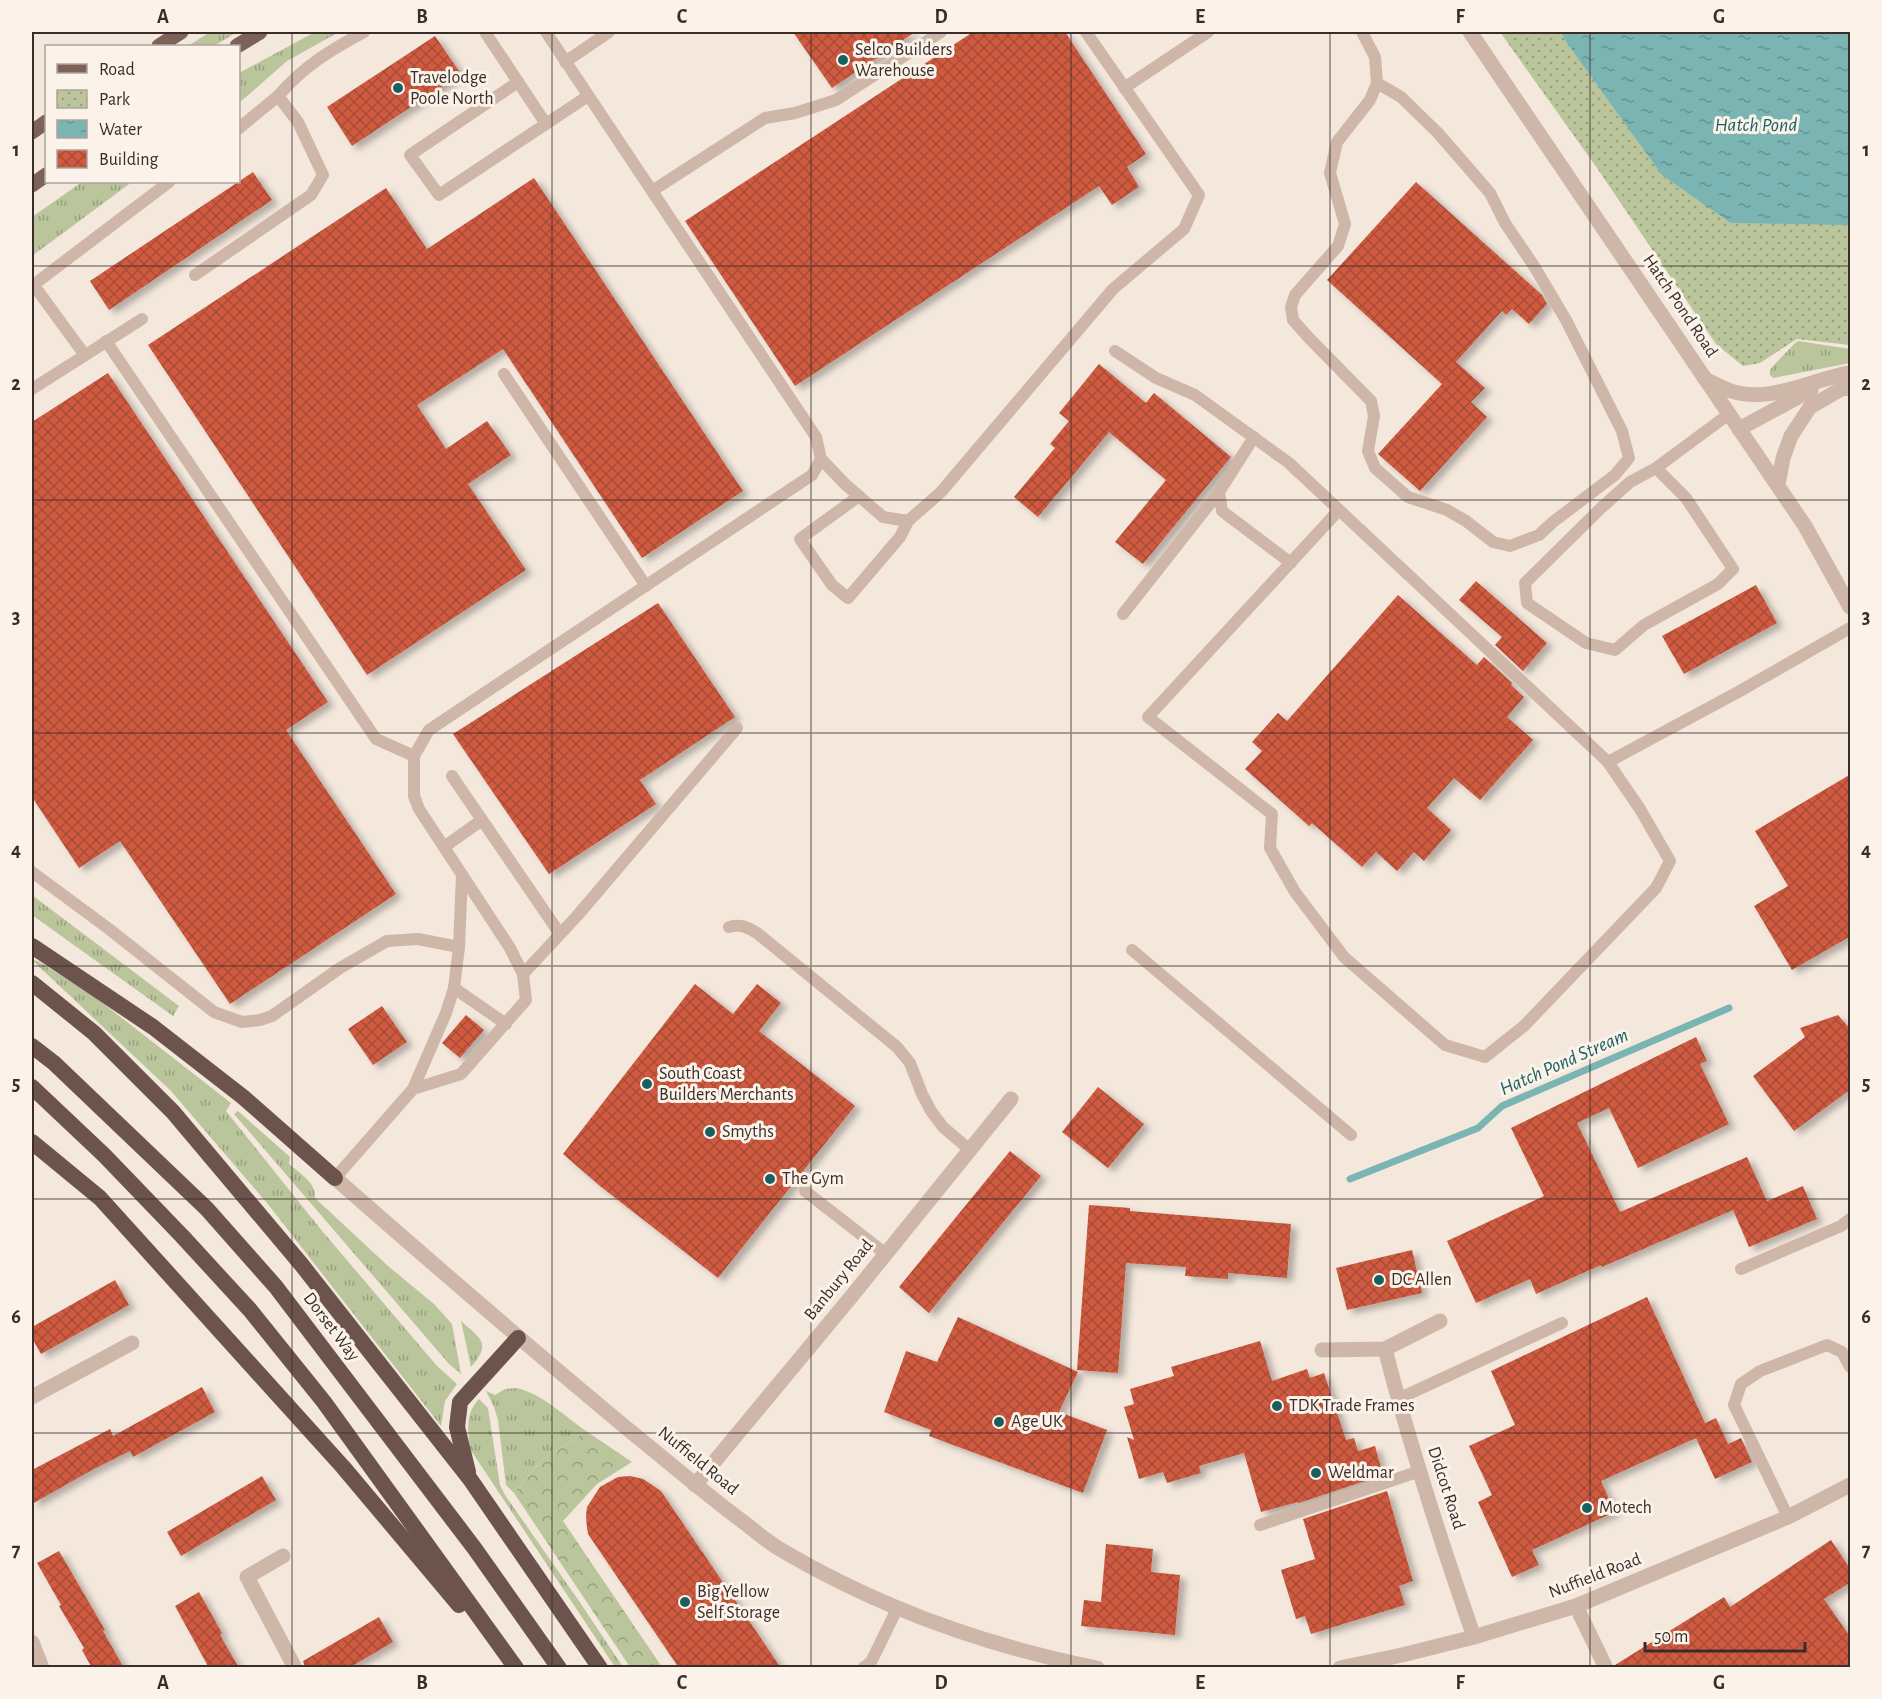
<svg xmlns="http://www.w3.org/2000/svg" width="1882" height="1699" font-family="'Alegreya Sans',sans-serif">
<defs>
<pattern id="grass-tufts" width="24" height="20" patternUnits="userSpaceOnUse" patternTransform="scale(1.5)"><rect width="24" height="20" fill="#bac59c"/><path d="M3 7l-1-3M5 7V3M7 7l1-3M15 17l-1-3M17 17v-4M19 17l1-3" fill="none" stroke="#98a07f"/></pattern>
<pattern id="forest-crowns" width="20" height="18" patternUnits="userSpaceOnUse" patternTransform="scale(1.5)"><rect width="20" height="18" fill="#bac59c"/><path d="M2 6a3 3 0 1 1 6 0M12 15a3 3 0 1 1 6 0" fill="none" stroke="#98a07f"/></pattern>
<pattern id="park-dots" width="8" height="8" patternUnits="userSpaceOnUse" patternTransform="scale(1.5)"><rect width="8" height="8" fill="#bac59c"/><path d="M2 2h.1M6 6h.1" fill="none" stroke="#98a07f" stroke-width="1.8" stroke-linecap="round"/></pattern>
<pattern id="water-ripples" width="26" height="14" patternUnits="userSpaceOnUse" patternTransform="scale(1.5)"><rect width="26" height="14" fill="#7ab4b3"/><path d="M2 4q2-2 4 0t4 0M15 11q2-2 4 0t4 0" fill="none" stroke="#659392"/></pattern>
<pattern id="building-cross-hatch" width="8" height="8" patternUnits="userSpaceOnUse" patternTransform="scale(1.5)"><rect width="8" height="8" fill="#cf5a41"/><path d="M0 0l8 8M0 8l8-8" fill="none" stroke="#a94b36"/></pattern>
<filter id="shadow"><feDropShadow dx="6" dy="4" stdDeviation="3" flood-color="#0004"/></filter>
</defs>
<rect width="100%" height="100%" fill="#f4e8dd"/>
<!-- grass -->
<g fill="url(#grass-tufts)">
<polygon points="210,32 237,32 214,46 188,46"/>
<polygon points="315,32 339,32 287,61 239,103 239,73"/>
<polygon points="82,182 132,182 32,256 32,217"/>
<polygon points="1799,341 1850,349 1850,363 1773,378 1770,375 1770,370 1773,366 1796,342"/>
<polygon points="32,895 179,1006 173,1016 32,915"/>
<polygon points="32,960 38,961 95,997 231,1103 226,1111 323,1232 437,1366 457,1384 445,1401 441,1426 267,1203 171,1091"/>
<path d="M 238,1111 L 290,1157 L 289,1164 C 300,1174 316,1182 315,1198 L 388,1266 L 434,1304 L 452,1324 L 461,1374 L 449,1364 L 234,1114 Z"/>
<path d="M 461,1321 C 481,1339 492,1343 471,1367 Z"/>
<path d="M 517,1388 C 544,1395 563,1415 586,1431 L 541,1461 L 514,1493 L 506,1485 L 498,1420 L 494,1407 L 486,1391 L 495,1395 L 505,1389 Z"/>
<path d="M 479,1399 L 488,1408 L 500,1485 L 505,1495 L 579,1601 L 623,1667 L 615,1667 L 470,1449 C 468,1431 465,1413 479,1399 Z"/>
</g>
<!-- forest -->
<polygon fill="url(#forest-crowns)" points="586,1431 632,1462 597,1484 563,1521 662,1667 630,1667 514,1493 541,1461"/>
<!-- park -->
<polygon fill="url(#park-dots)" points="1500,32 1850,32 1850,345 1797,339 1760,363 1743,366 1716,344 1597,168"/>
<!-- water -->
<polygon fill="url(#water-ripples)" points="1561,32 1850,32 1850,225 1731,223 1662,175 1567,43"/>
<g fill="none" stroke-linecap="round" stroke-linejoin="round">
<!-- stream -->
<polyline stroke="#7ab4b3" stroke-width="7" points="1350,1179 1478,1128 1502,1106 1729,1008"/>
</g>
<!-- building -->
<g fill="url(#building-cross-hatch)" filter="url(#shadow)">
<polygon points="793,32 915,32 832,88"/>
<polygon points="973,32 1065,32 1146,154 1127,167 1139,187 1112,205 1099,186 795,386 685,221"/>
<polygon points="435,36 461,74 352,146 327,107"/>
<polygon points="253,172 272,200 109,310 90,281"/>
<polygon points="534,178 743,491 642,558 503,349 417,405 446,449 487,421 511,455 468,484 526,570 367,675 148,345 386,188 427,249"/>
<polygon points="1416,182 1542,295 1547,304 1529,324 1512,309 1506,315 1502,311 1456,362 1485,388 1471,402 1487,417 1420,491 1378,454 1442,384 1327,280"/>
<polygon points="1099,364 1146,403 1154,393 1231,457 1143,564 1115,542 1166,480 1109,432 1038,517 1014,497 1055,448 1050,444 1069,421 1059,413"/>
<polygon points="108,373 328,702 286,730 396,894 230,1004 120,841 79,868 32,797 32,422"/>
<polygon points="1476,581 1547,643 1523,671 1495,645 1502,637 1459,600"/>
<polygon points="1756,585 1777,623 1684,674 1662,636"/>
<polygon points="1398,595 1477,665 1484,657 1512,683 1511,685 1524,697 1507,717 1533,740 1480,800 1454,778 1427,808 1451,830 1424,861 1414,852 1397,871 1376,852 1362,867 1312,823 1309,826 1245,769 1262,751 1252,742 1278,713 1287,721"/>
<polygon points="658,603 735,717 640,780 656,804 549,874 453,734"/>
<polygon points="1851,774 1851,936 1792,970 1754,906 1788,886 1755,831"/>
<polygon points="695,984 733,1014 757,984 781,1003 759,1031 855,1106 718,1278 600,1186 563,1154"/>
<polygon points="382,1006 407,1042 373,1065 348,1029"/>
<polygon points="466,1015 484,1030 460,1058 442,1043"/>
<polygon points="1838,1015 1851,1030 1851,1089 1794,1131 1753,1076 1805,1037 1800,1028"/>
<polygon points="1696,1037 1707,1061 1700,1064 1729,1124 1638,1168 1609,1108 1577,1123 1620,1212 1747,1157 1767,1201 1803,1186 1817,1219 1749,1247 1733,1210 1602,1267 1601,1265 1536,1294 1530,1279 1476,1303 1447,1241 1544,1196 1511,1128"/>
<polygon points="1098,1087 1144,1124 1108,1168 1062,1132"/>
<polygon points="1010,1151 1041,1176 929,1313 899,1287"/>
<polygon points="1089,1205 1130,1208 1130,1211 1291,1224 1287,1278 1228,1273 1228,1279 1185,1276 1186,1267 1126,1263 1118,1373 1077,1370"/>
<polygon points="1412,1250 1422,1293 1347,1310 1336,1268"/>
<polygon points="115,1280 129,1305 41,1354 32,1338 32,1327"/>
<polygon points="1647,1297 1705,1423 1716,1418 1728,1444 1741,1438 1752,1462 1715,1479 1696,1438 1601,1481 1615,1512 1532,1550 1539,1565 1512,1577 1478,1502 1492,1495 1469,1446 1515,1425 1491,1371"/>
<polygon points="958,1317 1078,1372 1059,1412 1107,1430 1083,1493 929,1436 931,1430 884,1412 906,1351 937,1362"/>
<polygon points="1260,1341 1272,1381 1307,1369 1310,1378 1324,1373 1346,1440 1354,1438 1358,1451 1375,1446 1383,1475 1299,1503 1298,1502 1261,1512 1244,1453 1199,1466 1201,1473 1167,1483 1163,1472 1139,1479 1127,1437 1134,1440 1124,1407 1134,1404 1130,1389 1174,1376 1171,1367"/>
<polygon points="202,1387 215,1412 133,1457 130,1451 92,1470 32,1504 32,1470 110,1429 113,1436"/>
<polygon points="262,1476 276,1500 181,1556 167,1532"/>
<polygon points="630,1476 643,1479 661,1491 781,1668 679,1668 588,1534 587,1528 586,1516 587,1507 600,1487 618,1477"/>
<polygon points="1387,1491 1413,1581 1399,1586 1405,1605 1311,1634 1305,1616 1296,1619 1281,1570 1315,1559 1303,1519"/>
<polygon points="1831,1540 1851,1570 1851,1582 1824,1599 1851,1638 1851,1668 1616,1668 1615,1665 1724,1597 1730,1607"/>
<polygon points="1106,1544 1153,1549 1151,1572 1180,1575 1175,1635 1081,1626 1084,1600 1101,1602"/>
<polygon points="59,1551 105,1630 103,1631 124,1668 92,1668 82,1650 84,1648 59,1606 61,1605 37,1563"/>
<polygon points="199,1592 222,1633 220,1635 239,1668 209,1668 175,1606"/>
<polygon points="379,1617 393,1642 349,1668 305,1668 303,1661"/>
</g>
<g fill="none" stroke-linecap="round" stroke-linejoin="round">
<!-- service -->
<g stroke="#ceb7a8" stroke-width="12">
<polyline points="485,32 546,124"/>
<polyline points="1362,32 1375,57 1377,83 1370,100 1337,142 1330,173 1345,224 1338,246 1295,295 1291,307 1293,320 1309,338 1371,401 1374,416 1368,451 1375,468 1408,497 1447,510 1466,521 1493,542 1510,546 1539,535 1553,522 1615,475 1629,458 1622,431 1566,320 1534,266 1505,223 1490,193 1438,133 1401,97 1377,83"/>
<polyline points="565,62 609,32"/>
<polyline points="518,82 410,155 439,195 588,96"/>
<polyline points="1124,88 1208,32"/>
<polyline points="238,129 278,96"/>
<polyline points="652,191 765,118 795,113 836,100 941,32"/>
<path d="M 195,275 L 311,195 L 323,175 L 298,122 L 278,96 C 304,66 329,51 364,32"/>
<polyline points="33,284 84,354"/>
<polyline points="32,286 169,182"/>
<polyline points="106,341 376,739 414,756"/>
<polyline points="1115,351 1156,378 1195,395 1289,463 1608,762 1740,691 1850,628"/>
<polyline points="504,374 646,586"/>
<polyline points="32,389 142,319"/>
<polyline points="1254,437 1219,492 1222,511 1291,563"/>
<polyline points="821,459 845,484 883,517 908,521 941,492 1113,289 1184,229 1199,195 1086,32"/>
<polyline points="1656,468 1630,482 1601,508 1525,583 1527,603 1586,643 1615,650 1644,625 1718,584 1733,569 1686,498 1656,468 1729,414"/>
<polyline points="859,496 800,539 832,585 848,598 900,537 908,521"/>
<polyline points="1339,510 1148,717 1272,814 1270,848 1295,892 1344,957 1445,1045 1485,1057 1524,1026 1656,888 1670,861 1640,809 1608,762"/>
<polyline points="1123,614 1219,492"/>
<polyline points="452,776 560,934"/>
<polyline points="444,847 482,820"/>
<polyline points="32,872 109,929 214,1012 242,1022 260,1020 272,1016 340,968 387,941 418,939 459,947"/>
<path d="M 729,927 C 741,924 747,927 757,933 L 897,1047 L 910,1063 L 922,1094 L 931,1111 L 943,1127 L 970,1150"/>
<polyline points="1132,950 1351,1135"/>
<polyline points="523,974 577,916 737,728"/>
<polyline points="454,988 506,1024"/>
<polyline points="413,1089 461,1074 526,1000 523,974 510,948 419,809 414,796 414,756 429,730 812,475 821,459 816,437 546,32"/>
<polyline points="335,1178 413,1089 446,1013 454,988 459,947 462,875"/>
<polyline points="805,1191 886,1254"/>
<polyline points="1741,1269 1841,1226 1850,1219"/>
<polyline points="1398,1399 1562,1323"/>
<polyline points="1788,1517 1734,1405 1741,1384 1760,1371 1827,1345 1842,1352 1850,1367"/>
<polyline points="1260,1525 1420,1471"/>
<polyline points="863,1668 871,1662 897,1609"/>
</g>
<!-- minor -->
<g stroke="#ceb7a8" stroke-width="15">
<path d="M 1385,1349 C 1410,1446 1441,1542 1474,1637"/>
<polyline points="1322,1350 1385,1349 1440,1321"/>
<polyline points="32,1397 132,1343"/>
<polyline points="695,1485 851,1297 1011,1099"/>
<polyline points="283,1556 247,1577 295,1668"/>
<polyline points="1576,1606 1606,1668"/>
<polyline points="32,1642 42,1668"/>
</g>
<!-- tertiary -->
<g stroke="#ceb7a8" stroke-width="15">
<polyline points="1470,32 1805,526 1850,607"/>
<path d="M 1705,379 C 1713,383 1722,388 1731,391 C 1770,404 1813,379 1850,373"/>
<polyline points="1739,429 1811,390"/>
<polyline points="1778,485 1783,458 1791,436 1810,407 1841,389 1850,388"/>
<path d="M 335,1178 C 432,1263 530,1348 630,1431 C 666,1460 701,1490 738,1518 C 753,1529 767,1542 783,1551 C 880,1608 987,1646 1097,1668"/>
<polyline points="1340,1668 1402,1655 1474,1637 1576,1606 1788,1517 1850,1485"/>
</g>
<!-- primary -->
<g stroke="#7d6259" stroke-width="15">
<polyline points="159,46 181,32"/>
<polyline points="237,46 260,32"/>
<polyline points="32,132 46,122"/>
<polyline points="32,185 46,175"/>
</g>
<!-- trunk -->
<g stroke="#6c544c" stroke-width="16">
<polyline points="32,946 153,1027 243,1097 335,1178"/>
<polyline points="32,983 94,1033 173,1112 301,1264 470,1479 600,1668"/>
<polyline points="32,1046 54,1063 207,1209 276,1287 475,1549 559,1668"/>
<polyline points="32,1087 104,1155 182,1236 250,1310 324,1402 516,1668"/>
<polyline points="32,1142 100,1198 343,1467 459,1605"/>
<polyline points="468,1472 457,1427 460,1402 518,1338"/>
</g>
</g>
<!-- grid -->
<path fill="none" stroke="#3a2d29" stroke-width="1.5" stroke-opacity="0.55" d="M 292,32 L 292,1668M 552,32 L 552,1668M 811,32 L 811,1668M 1071,32 L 1071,1668M 1330,32 L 1330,1668M 1590,32 L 1590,1668M 32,266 L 1850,266M 32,500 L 1850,500M 32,733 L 1850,733M 32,966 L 1850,966M 32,1199 L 1850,1199M 32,1433 L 1850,1433"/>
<!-- markers -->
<g fill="#1a5f5f" stroke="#fbf2ea" stroke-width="2">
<circle cx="843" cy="60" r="6"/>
<circle cx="398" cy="88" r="6"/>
<circle cx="647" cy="1084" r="6"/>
<circle cx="710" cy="1132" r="6"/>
<circle cx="770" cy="1179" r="6"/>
<circle cx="1379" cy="1280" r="6"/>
<circle cx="1277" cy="1406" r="6"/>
<circle cx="999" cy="1422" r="6"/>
<circle cx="1316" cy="1473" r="6"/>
<circle cx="1587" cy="1508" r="6"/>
<circle cx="685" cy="1602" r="6"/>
</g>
<g text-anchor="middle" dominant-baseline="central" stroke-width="6" stroke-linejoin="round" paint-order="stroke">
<!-- poi labels -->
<g font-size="18" fill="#3a2d29" stroke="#fbf2ea" text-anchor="start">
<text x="855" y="50">Selco Builders<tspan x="855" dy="21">Warehouse</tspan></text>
<text x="410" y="78">Travelodge<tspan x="410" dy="21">Poole North</tspan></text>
<text x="659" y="1074">South Coast<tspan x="659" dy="21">Builders Merchants</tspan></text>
<text x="722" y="1132">Smyths</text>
<text x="782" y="1179">The Gym</text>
<text x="1391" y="1280">DC Allen</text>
<text x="1289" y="1406">TDK Trade Frames</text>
<text x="1011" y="1422">Age UK</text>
<text x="1328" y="1473">Weldmar</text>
<text x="1599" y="1508">Motech</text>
<text x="697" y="1592">Big Yellow<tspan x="697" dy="21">Self Storage</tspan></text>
</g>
<!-- street labels -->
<g font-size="18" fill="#3a2d29" stroke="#fbf2ea">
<text transform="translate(1680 306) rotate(56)">Hatch Pond Road</text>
<text transform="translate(839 1280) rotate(-51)">Banbury Road</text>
<text transform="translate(331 1327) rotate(53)">Dorset Way</text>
<text transform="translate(698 1461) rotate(39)">Nuffield Road</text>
<text transform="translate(1446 1488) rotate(72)">Didcot Road</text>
<text transform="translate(1595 1576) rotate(-21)">Nuffield Road</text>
</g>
<!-- water labels -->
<g font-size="20" font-style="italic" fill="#1a5f5f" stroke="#fbf2ea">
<text x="1756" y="125">Hatch Pond</text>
<text transform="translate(1564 1062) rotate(-24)">Hatch Pond Stream</text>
</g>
</g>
<!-- border -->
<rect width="1882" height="1699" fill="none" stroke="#fbf2ea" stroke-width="66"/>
<!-- legend -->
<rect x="45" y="45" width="195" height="138" fill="#fbf2ea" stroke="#aea39d" stroke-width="1.5"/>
<rect x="57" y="64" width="30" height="9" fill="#7d6259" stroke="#aea39d" stroke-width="1.5"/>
<text x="99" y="75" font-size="18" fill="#3a2d29">Road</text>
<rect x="57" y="90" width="30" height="18" fill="url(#park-dots)" stroke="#aea39d" stroke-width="1.5"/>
<text x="99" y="105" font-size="18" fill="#3a2d29">Park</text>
<rect x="57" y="120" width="30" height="18" fill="url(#water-ripples)" stroke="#aea39d" stroke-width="1.5"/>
<text x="99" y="135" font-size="18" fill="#3a2d29">Water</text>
<rect x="57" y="150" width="30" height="18" fill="url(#building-cross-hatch)" stroke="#aea39d" stroke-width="1.5"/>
<text x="99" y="165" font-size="18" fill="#3a2d29">Building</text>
<!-- scale -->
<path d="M1645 1642v9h160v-9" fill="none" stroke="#3a2d29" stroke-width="3"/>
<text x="1654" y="1642" font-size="18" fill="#3a2d29" stroke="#fbf2ea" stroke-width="4.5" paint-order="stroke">50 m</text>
<rect x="33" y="33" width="1816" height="1633" fill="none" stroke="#3a2d29" stroke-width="2"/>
<g font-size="20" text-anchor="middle" font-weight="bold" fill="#3a2d29">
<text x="163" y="23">A</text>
<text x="422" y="23">B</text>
<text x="682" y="23">C</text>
<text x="941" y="23">D</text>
<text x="1200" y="23">E</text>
<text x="1460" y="23">F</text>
<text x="1719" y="23">G</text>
<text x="16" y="156">1</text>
<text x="1866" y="156">1</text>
<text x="16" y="390">2</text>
<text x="1866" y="390">2</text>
<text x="16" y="623">3</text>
<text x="1866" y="623">3</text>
<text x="16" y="856">4</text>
<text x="1866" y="856">4</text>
<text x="16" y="1090">5</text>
<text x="1866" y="1090">5</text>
<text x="16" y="1323">6</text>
<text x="1866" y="1323">6</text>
<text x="16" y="1556">7</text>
<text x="1866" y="1556">7</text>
<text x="163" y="1689">A</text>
<text x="422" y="1689">B</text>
<text x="682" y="1689">C</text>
<text x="941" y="1689">D</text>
<text x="1200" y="1689">E</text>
<text x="1460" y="1689">F</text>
<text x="1719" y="1689">G</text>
</g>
</svg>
